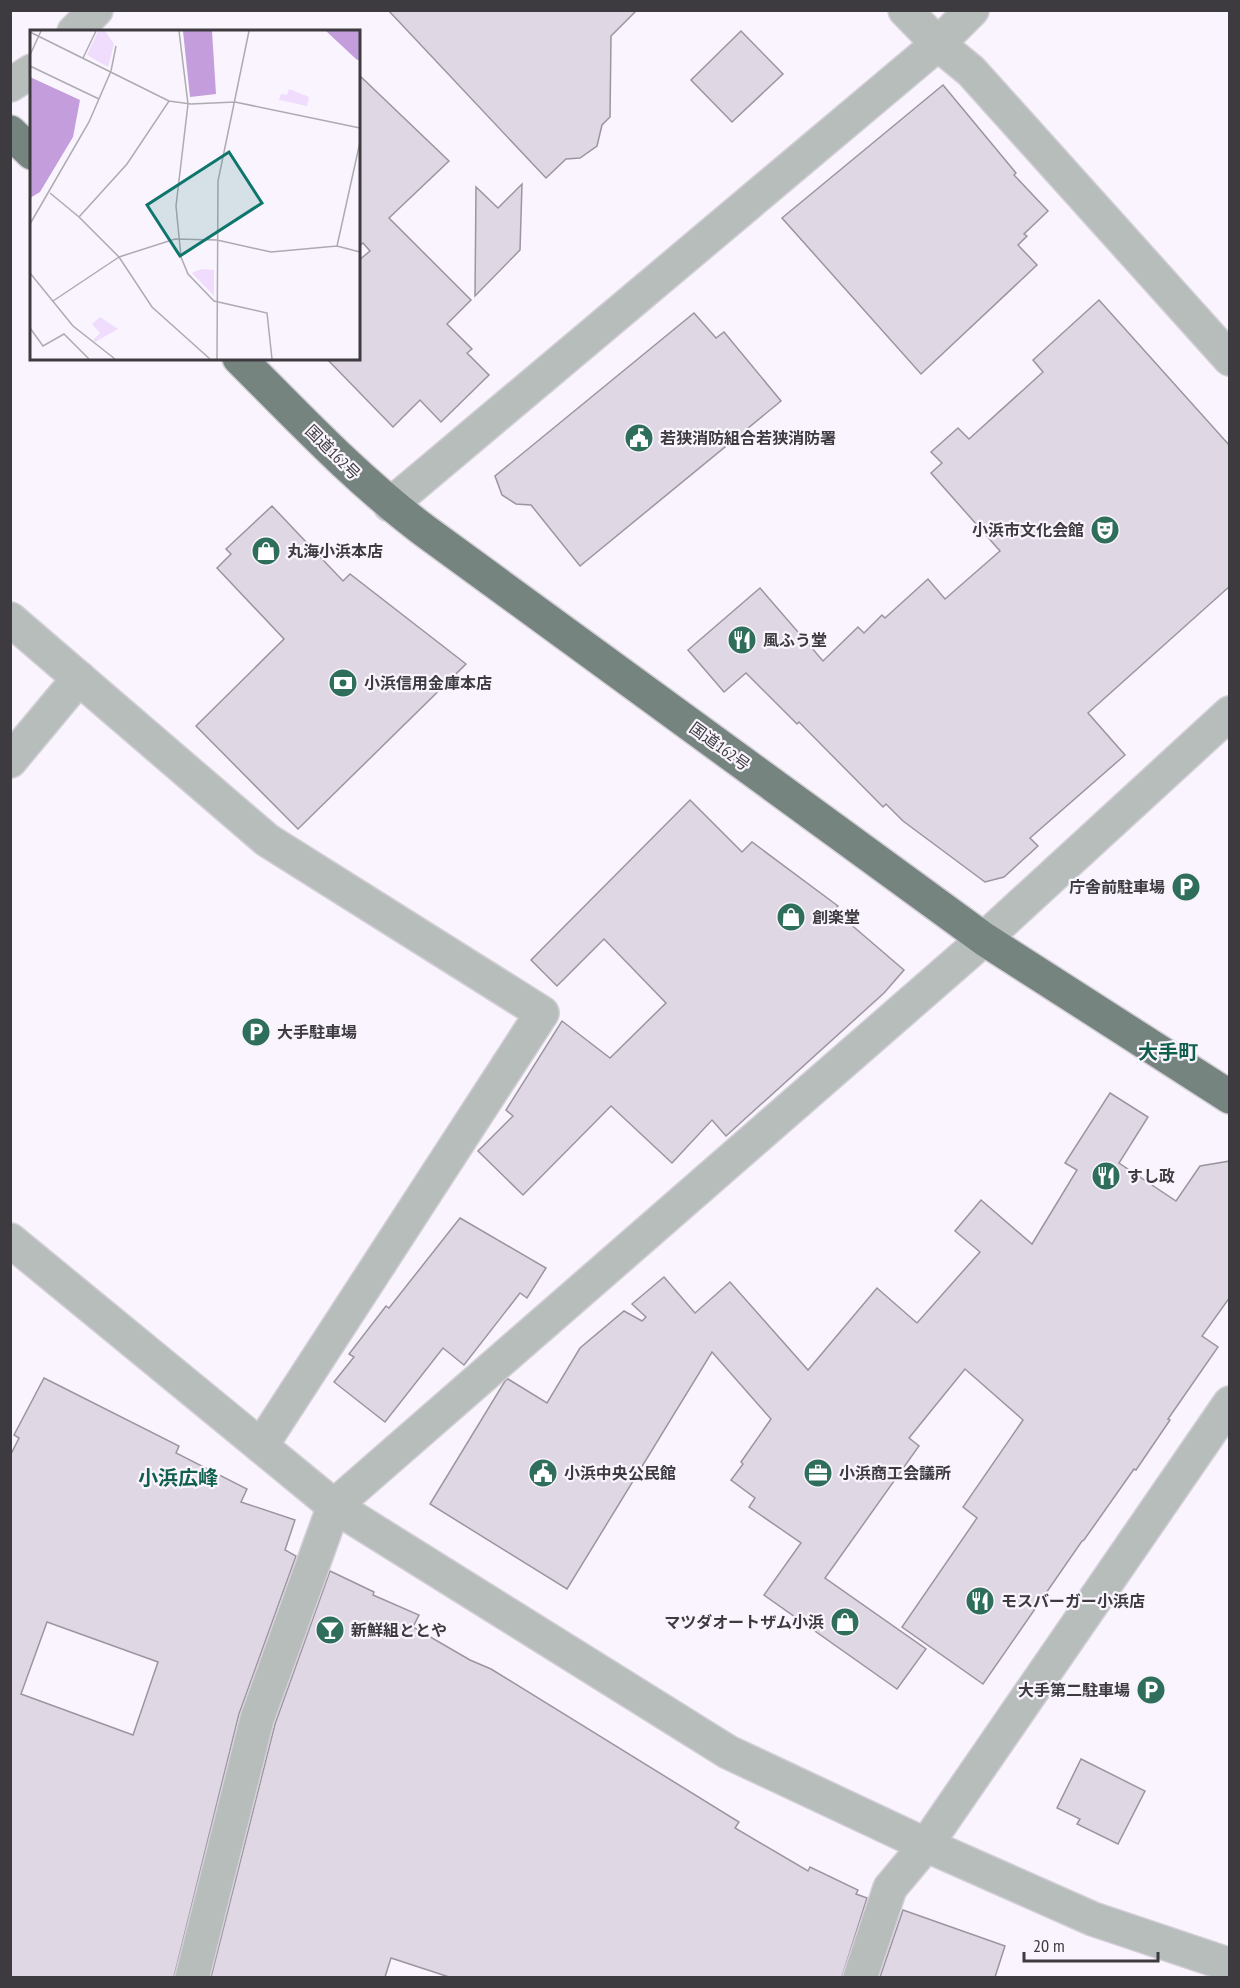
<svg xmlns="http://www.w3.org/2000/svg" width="1240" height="1988" font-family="'PT Sans Narrow','Noto Sans JP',sans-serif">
<rect width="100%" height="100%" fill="#f9f4fd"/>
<!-- building -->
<g fill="#dfd8e4" stroke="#9c95a0" stroke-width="1.5" fill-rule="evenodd">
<polygon points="388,10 637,10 611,36 610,117 602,125 597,146 580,158 566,159 546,178"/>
<polygon points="741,31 783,74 732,122 691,80"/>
<polygon points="358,74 449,161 389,218 471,300 447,324 472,349 467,353 489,375 441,422 420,400 393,427 326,358 358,358 358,261 370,251 363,243 358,247"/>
<polygon points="943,85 1016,173 1014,175 1048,211 1024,234 1027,236 1018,245 1037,265 921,374 782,218"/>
<polygon points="522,184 520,250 475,296 476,187 498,208"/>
<polygon points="1099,300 1230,446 1230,586 1088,713 1125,755 1030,838 1038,846 1004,877 985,882 903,821 886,804 883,807 799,722 797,724 746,673 724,692 688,650 760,588 823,661 858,627 864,633 882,615 885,618 928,579 945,599 1000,551 931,473 942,463 931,452 958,428 969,439 1043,372 1033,360"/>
<polygon points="694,313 716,338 724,332 781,401 580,566 531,505 516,504 502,495 495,476"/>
<polygon points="272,506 343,581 350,574 466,664 298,829 196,726 284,639 217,568 231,554 226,549"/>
<polygon points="690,800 742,852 752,842 838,906 834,910 904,970 884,993 726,1136 712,1120 672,1163 611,1106 523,1195 478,1151 513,1116 506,1110 562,1021 610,1058 666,1003 604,939 557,986 531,960"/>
<polygon points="1110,1093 1148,1117 1119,1163 1176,1201 1200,1166 1230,1161 1230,1297 1202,1336 1218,1347 1168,1419 1170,1420 1136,1470 1134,1469 1084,1540 1082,1541 983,1684 902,1627 977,1518 963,1507 1023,1420 965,1369 909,1438 919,1446 825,1578 926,1649 897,1689 764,1595 801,1543 749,1507 755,1498 731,1480 743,1464 741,1462 771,1419 712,1352 567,1589 430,1504 505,1381 508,1379 547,1403 580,1348 624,1311 642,1321 646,1317 632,1304 664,1277 695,1313 730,1282 808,1370 877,1288 917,1323 980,1252 955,1231 981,1200 1032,1244 1077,1170 1065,1163"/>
<polygon points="460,1218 546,1268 527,1298 520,1293 464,1365 443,1348 385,1422 334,1382 354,1357 349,1354 386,1306 389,1308"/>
<path d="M 44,1378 L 179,1446 L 176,1453 L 247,1489 L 241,1502 L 295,1520 L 285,1550 L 296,1556 L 239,1714 L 174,1977 L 10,1977 L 10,1456 L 19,1438 L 14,1435 ZM 47,1622 L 158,1662 L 133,1735 L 21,1694 Z"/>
<polygon points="330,1571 374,1592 373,1595 419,1615 413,1627 470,1660 491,1669 739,1822 735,1828 808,1871 810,1867 858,1890 856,1894 867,1898 842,1977 449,1977 391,1958 385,1977 211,1977 275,1724"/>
<polygon points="1081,1759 1145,1791 1118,1844 1077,1824 1080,1819 1057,1808"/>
<polygon points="903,1910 1005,1946 995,1977 880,1977"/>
</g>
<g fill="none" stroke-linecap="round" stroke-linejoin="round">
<!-- minor casing -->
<g stroke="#d3cfd7" stroke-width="36">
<g id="minor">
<polyline points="905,10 938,44 971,71 1230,359"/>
<polyline points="74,32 96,10"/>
<polyline points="10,85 32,71"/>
<polyline points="390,505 938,44 972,10"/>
<polyline points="10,619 267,840 542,1013 261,1446"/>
<polyline points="10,761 79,678"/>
<polyline points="192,1978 257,1719 334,1506 984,939 1230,713"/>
</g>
</g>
<!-- tertiary casing -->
<g stroke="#d3cfd7" stroke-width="36">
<g id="tertiary">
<polyline points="10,1240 334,1506 728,1752 926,1845 1093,1919 1230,1965"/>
<polyline points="860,1978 890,1888 926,1845 1230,1403"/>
</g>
</g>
<!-- trunk casing -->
<g stroke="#d3cfd7" stroke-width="36">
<g id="trunk">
<polyline points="10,132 32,153"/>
<path d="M 239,358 C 299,418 357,480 425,531 L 984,939 L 1230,1097"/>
</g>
</g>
<!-- minor -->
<use href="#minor" stroke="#b6bdba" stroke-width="33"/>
<!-- tertiary -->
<use href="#tertiary" stroke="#b6bdba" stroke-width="33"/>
<!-- trunk -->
<use href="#trunk" stroke="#76847f" stroke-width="33"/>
</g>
<!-- icons -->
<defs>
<g id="civic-disc" transform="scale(1.5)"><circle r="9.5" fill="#2f6e5b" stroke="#f9f4fd"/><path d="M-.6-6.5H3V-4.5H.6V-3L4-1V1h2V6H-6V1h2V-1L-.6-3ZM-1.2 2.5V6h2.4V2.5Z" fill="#fff"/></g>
<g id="theatre-disc" transform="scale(1.5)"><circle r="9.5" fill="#2f6e5b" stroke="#f9f4fd"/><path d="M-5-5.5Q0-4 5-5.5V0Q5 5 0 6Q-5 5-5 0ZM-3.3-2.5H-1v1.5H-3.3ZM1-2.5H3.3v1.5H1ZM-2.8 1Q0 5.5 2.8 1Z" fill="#fff"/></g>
<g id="shop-disc" transform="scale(1.5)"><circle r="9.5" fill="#2f6e5b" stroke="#f9f4fd"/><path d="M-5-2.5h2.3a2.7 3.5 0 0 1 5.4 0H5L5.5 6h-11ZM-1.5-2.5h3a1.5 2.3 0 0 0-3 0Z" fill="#fff"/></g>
<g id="restaurant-disc" transform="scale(1.5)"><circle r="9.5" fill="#2f6e5b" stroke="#f9f4fd"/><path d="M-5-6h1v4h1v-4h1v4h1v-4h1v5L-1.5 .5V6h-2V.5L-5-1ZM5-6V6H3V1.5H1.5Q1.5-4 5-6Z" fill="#fff"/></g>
<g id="bank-disc" transform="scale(1.5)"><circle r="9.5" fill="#2f6e5b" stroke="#f9f4fd"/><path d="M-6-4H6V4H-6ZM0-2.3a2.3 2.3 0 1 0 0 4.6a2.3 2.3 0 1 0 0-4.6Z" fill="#fff"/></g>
<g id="parking-disc" transform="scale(1.5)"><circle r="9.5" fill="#2f6e5b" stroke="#f9f4fd"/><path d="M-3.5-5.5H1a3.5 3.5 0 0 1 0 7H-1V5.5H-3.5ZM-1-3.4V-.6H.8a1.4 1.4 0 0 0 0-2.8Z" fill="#fff"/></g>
<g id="office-disc" transform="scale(1.5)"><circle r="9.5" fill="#2f6e5b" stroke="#f9f4fd"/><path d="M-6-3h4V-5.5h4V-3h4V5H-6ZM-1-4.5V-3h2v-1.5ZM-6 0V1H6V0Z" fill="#fff"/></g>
<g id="bar-disc" transform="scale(1.5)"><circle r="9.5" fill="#2f6e5b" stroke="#f9f4fd"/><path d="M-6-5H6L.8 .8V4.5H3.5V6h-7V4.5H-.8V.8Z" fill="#fff"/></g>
</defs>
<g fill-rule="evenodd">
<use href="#civic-disc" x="639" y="438"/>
<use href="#theatre-disc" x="1105" y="530"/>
<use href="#shop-disc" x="266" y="551"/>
<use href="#restaurant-disc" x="742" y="640"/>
<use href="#bank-disc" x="343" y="683"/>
<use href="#parking-disc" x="1186" y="887"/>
<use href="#shop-disc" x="791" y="917"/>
<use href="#parking-disc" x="256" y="1032"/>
<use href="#restaurant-disc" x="1106" y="1176"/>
<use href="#civic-disc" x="543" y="1473"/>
<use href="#office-disc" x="818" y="1473"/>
<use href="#restaurant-disc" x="980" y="1601"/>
<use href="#shop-disc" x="845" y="1622"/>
<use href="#bar-disc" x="330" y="1630"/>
<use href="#parking-disc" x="1151" y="1690"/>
</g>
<g text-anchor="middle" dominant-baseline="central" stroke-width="4.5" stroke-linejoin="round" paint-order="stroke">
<!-- poi labels -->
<g font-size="16" font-weight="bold" fill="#3d3b3f" stroke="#f9f4fd" text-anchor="start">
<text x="660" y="438">若狭消防組合若狭消防署</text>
<text x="1084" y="530" text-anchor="end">小浜市文化会館</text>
<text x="287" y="551">丸海小浜本店</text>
<text x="763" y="640">風ふう堂</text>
<text x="364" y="683">小浜信用金庫本店</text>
<text x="1165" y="887" text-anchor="end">庁舎前駐車場</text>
<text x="812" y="917">創楽堂</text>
<text x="277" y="1032">大手駐車場</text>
<text x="1127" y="1176">すし政</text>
<text x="564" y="1473">小浜中央公民館</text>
<text x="839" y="1473">小浜商工会議所</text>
<text x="1001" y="1601">モスバーガー小浜店</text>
<text x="824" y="1622" text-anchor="end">マツダオートザム小浜</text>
<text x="351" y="1630">新鮮組ととや</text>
<text x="1130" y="1690" text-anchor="end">大手第二駐車場</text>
</g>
<!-- street labels -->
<g font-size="16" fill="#3d3b3f" stroke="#f9f4fd">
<text transform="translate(333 452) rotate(45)">国道162号</text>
<text transform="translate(720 746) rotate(36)">国道162号</text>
</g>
<!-- quarter labels -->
<g font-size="20" font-weight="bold" fill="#0f5f4b" stroke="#f9f4fd">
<text x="1168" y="1052">大手町</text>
<text x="178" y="1478">小浜広峰</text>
</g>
</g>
<!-- overview -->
<g transform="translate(30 30)">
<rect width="330" height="330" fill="#f9f4fd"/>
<path d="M 68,1 L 75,1 L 84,14 L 78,37 L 57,25 ZM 259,59 L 279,67 L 277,76 L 249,70 L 251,64 L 257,65 ZM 171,239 L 184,240 L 184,266 L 162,243 ZM 70,287 L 88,299 L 65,312 L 63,310 L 70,303 L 62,294 Z" fill="#f0ddfd"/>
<path d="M 153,1 L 182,1 L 186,64 L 160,67 ZM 296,1 L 330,1 L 330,31 L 326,29 ZM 0,47 L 50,70 L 43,107 L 10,162 L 0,168 Z" fill="#c39ddc"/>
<path fill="none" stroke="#aeaab1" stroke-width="1.5" d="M 149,1 L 158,74M 0,2 L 139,71M 0,25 L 11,1M 53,28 L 66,1M 0,36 L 69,69M 158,74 L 146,176 L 151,227 L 158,244 L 184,271 L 237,283 L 242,329M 20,163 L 49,187M 0,194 L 59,92 L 81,41 L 86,16M 187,210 L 241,222 L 307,216 L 330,222M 307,216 L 330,112M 89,227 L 145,209 L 187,210M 0,243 L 43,296 L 85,329M 23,271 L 89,227M 0,298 L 13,316 L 34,304 L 59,329M 180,329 L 122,277 L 89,227 L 49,187 L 97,134 L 139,71 L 161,74 L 205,72 L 330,98M 187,329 L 188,151 L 219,1"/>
<path fill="#0f766e" fill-opacity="0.15" stroke="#0f766e" stroke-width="3" d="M 199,122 L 232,173 L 150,226 L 117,175 Z"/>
<rect width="330" height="330" fill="none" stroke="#3d3b3f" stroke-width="3"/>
</g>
<!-- border -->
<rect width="1240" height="1988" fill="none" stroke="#3d3b3f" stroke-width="24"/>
<!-- scale -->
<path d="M1024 1952v9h134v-9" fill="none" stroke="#3d3b3f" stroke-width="3"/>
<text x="1033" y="1952" font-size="18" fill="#3d3b3f" stroke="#f9f4fd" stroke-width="4.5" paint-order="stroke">20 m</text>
</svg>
